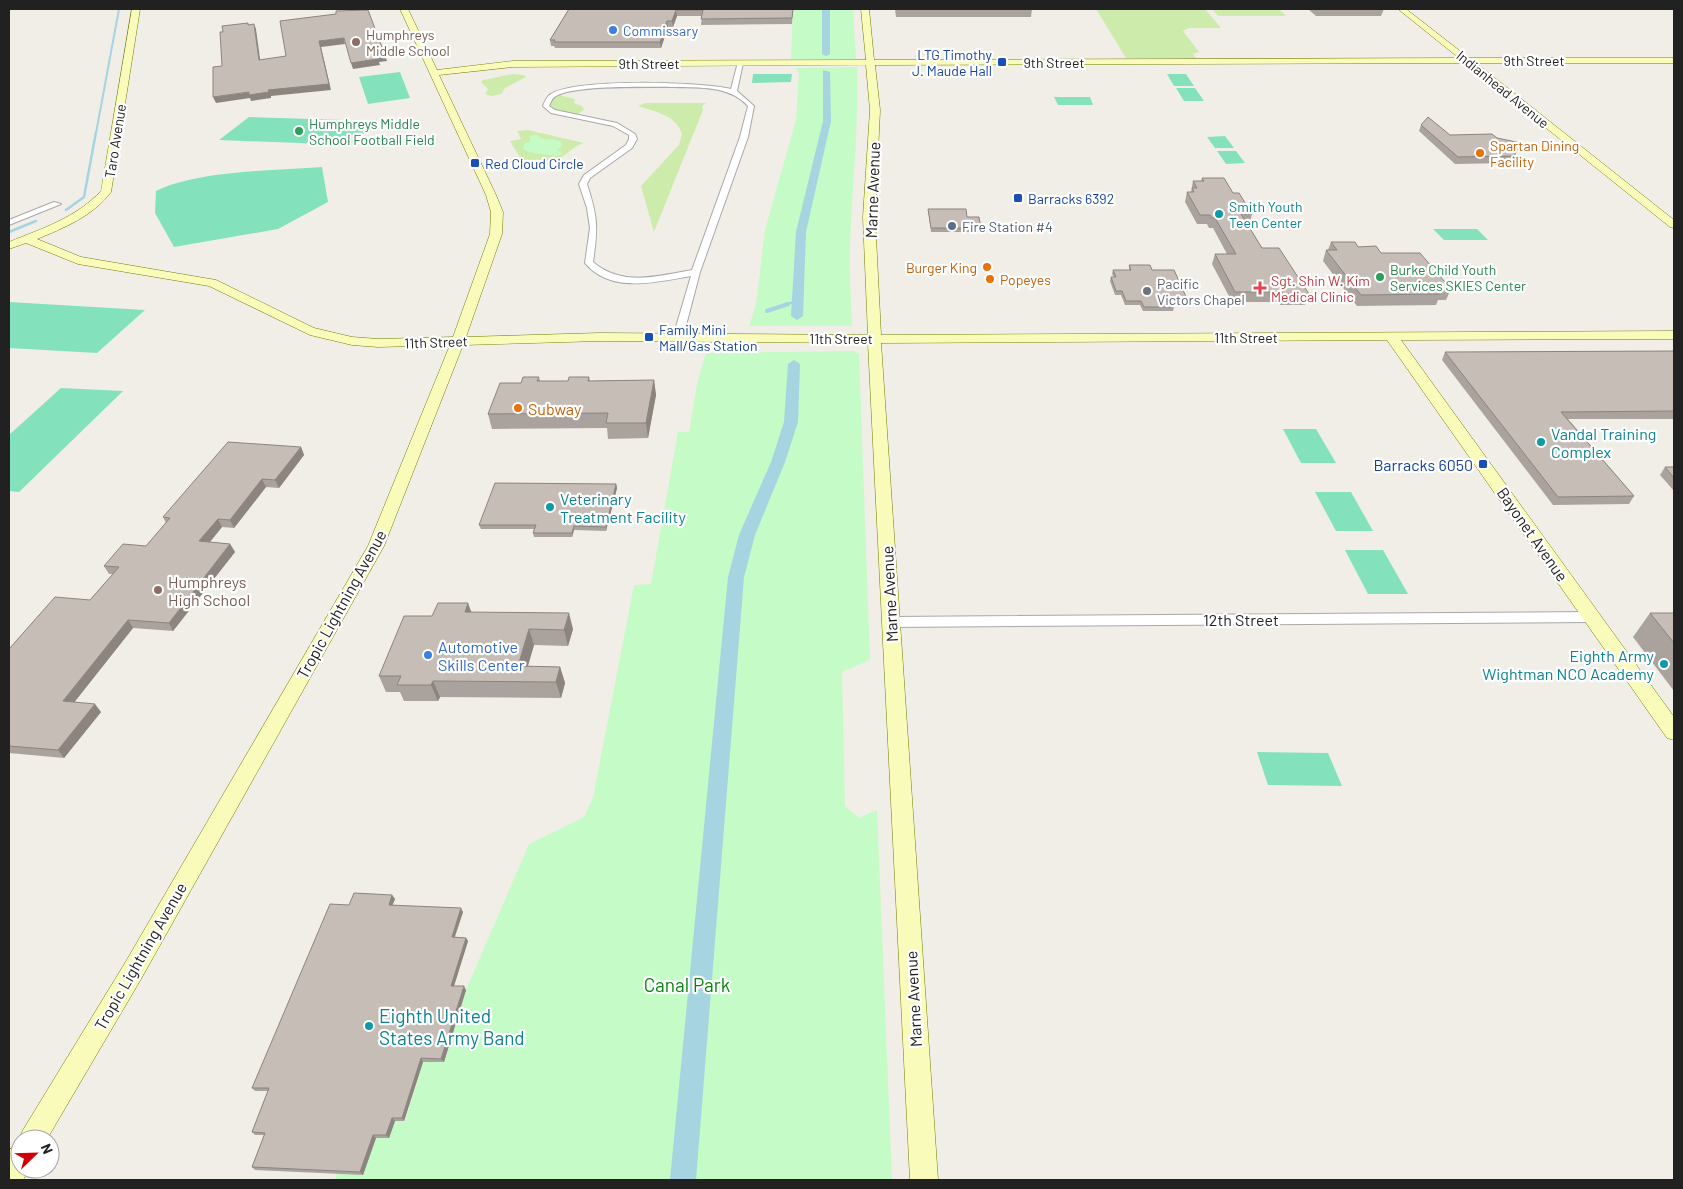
<svg xmlns="http://www.w3.org/2000/svg" width="1683" height="1189" font-family="Barlow,sans-serif">
<rect width="100%" height="100%" fill="#f1eee7"/>
<!-- grass -->
<g fill="#cdecac">
<polygon points="1096,9 1205,9 1221,28 1189,28 1183,31 1199,52 1193,54 1196,58 1126,58"/>
<polygon points="1212,9 1279,9 1286,16 1218,16"/>
<polygon points="513,74 524,75 526,77 505,88 501,94 492,96 485,94 488,89 481,82 483,80"/>
<polygon points="555,94 575,99 574,103 582,106 584,110 573,117 548,109 547,102"/>
<path d="M 645,103 L 706,103 L 702,106 L 703,110 L 654,232 L 641,186 L 679,145 L 682,134 C 676,115 656,112 638,106 Z"/>
<polygon points="528,130 584,143 578,145 551,165 538,167 534,160 523,162 510,141 521,139 517,131"/>
</g>
<!-- park -->
<g fill="#c4fbc7">
<polygon points="793,9 853,9 856,59 791,59"/>
<path d="M 857,67 C 859,127 852,186 850,246 C 849,272 851,299 852,326 L 749,326 L 756,305 L 765,230 L 796,120 L 799,73 L 796,68 Z"/>
<path d="M 537,135 L 543,139 L 557,140 L 561,142 L 562,146 L 557,150 L 563,154 L 554,156 C 544,153 533,155 523,149 L 524,144 L 531,141 L 529,136 Z"/>
<polygon points="853,351 859,354 870,660 842,672 845,806 859,818 877,810 892,1180 335,1180 337,1174 376,1138 389,1138 395,1121 405,1121 423,1062 444,1062 466,990 529,844 584,817 593,798 634,585 651,584 678,432 689,432 697,384 706,353"/>
</g>
<!-- pitch -->
<g fill="#83e2bb">
<polygon points="400,72 410,98 368,104 359,77"/>
<polygon points="753,74 792,74 791,82 752,83"/>
<polygon points="1167,74 1186,74 1194,86 1174,86"/>
<polygon points="1176,88 1195,88 1204,101 1184,101"/>
<polygon points="1054,97 1090,97 1093,105 1058,105"/>
<polygon points="249,117 377,121 352,145 219,140"/>
<polygon points="1225,136 1234,148 1215,148 1207,137"/>
<polygon points="1217,151 1236,151 1245,163 1226,164"/>
<path d="M 322,167 L 328,202 L 278,229 L 174,247 L 155,213 L 156,191 C 200,170 273,171 322,167 Z"/>
<polygon points="1433,229 1477,229 1488,240 1444,240"/>
<polygon points="9,302 145,310 97,353 9,348"/>
<polygon points="61,388 123,391 19,492 9,491 9,435"/>
<polygon points="1283,429 1316,429 1336,463 1301,463"/>
<polygon points="1315,492 1351,492 1373,531 1336,531"/>
<polygon points="1345,550 1383,550 1408,594 1368,594"/>
<polygon points="1257,752 1328,753 1342,786 1268,785"/>
</g>
<g fill="none" stroke-linecap="round" stroke-linejoin="round">
<!-- stream-far2 -->
<polyline stroke="#a6d4e0" stroke-width="2" points="96,133 119,9"/>
<!-- stream-far1 -->
<g stroke="#a6d4e0" stroke-width="2.5">
<polyline points="66,210 84,197 96,132"/>
<polyline points="9,232 36,221"/>
<polyline points="784,305 797,301"/>
</g>
<!-- stream -->
<polyline stroke="#a6d4e0" stroke-width="4" points="767,311 788,304"/>
<!-- canal -->
<g fill="#a6d4e0" fill-rule="evenodd">
<polygon points="822,9 830,9 830,54 826,56 822,54"/>
<polygon points="823,70 830,72 831,121 806,232 803,316 797,320 791,316 796,232 823,121"/>
<polygon points="794,360 800,364 798,422 785,462 755,535 744,577 696,1180 670,1180 728,577 739,535 771,462 784,422 788,364"/>
</g>
<!-- street casing -->
<g stroke="#a8a8a8" stroke-width="2">
<g id="street">
<path d="M 738,62 L 743,63 L 737,91 L 754,106 L 748,137 L 700,272 L 683,337 L 678,340 L 673,337 L 691,276 C 656,282 611,294 585,263 L 590,228 L 587,208 L 579,184 L 584,175 L 626,145 L 629,139 L 629,135 L 613,126 L 551,113 L 543,106 C 545,101 547,96 551,94 C 576,78 701,82 731,89 ZM 673,87 C 699,88 729,85 748,106 L 740,137 L 692,270 C 658,276 622,287 593,262 C 598,227 598,218 587,184 L 590,178 L 632,148 L 637,139 L 635,134 L 617,123 L 555,110 L 549,106 C 551,102 552,98 556,96 C 575,85 649,87 673,87 Z"/>
<polygon points="54,202 61,204 9,225 9,220"/>
<polygon points="1592,612 1597,614 1598,617 1597,620 1592,622 890,627 885,625 884,622 885,619 890,617"/>
</g>
</g>
<!-- secondary casing -->
<g stroke="#727d02" stroke-width="1">
<g id="secondary">
<path d="M 132,9 L 140,9 L 111,192 C 93,216 64,228 37,239 L 81,257 L 216,280 L 314,328 L 352,337 L 378,339 L 453,337 L 490,234 L 491,212 L 486,195 L 400,9 L 408,9 L 437,70 L 513,61 L 866,60 L 861,9 L 869,9 L 874,60 L 1459,58 L 1398,9 L 1406,9 L 1469,58 L 1674,58 L 1674,63 L 1476,63 L 1674,220 L 1674,228 L 1670,227 L 1465,63 L 875,65 L 880,110 L 875,217 L 881,335 L 1674,331 L 1674,339 L 1401,340 L 1674,717 L 1674,740 L 1667,738 L 1387,340 L 881,343 L 938,1180 L 910,1180 L 868,343 L 600,341 L 463,345 L 384,546 L 141,979 L 47,1139 L 20,1139 L 20,1142 L 19,1139 L 23,1130 L 125,963 L 368,546 L 450,345 L 378,347 L 352,345 L 310,335 L 209,286 L 78,264 L 26,243 L 9,249 L 9,242 C 41,229 76,218 101,191 ZM 866,65 L 870,110 L 863,217 L 868,335 L 600,333 L 466,337 L 502,234 L 503,212 L 496,195 L 439,75 L 513,67 Z"/>
<polygon points="20,1146 20,1169 29,1169 23,1180 9,1180 9,1153 10,1149"/>
</g>
</g>
<!-- street -->
<use href="#street" fill="#fff" fill-rule="evenodd"/>
<!-- secondary -->
<use href="#secondary" fill="#f9fbbb" fill-rule="evenodd"/>
</g>
<!-- wall -->
<g fill="#aaa39d">
<polygon points="569,9 793,9 792,24 701,25 702,16 677,16 673,27 668,27 661,48 555,48 554,46 551,46 550,40"/>
<polygon points="895,9 1032,9 1031,17 896,17"/>
<polygon points="1308,9 1384,9 1381,16 1316,16"/>
<polygon points="1421,125 1450,135 1497,138 1518,149 1511,163 1455,164 1419,131"/>
<polygon points="1202,178 1233,193 1252,214 1250,223 1246,223 1262,248 1309,294 1305,305 1280,305 1279,302 1232,302 1212,264 1215,254 1227,254 1213,228 1209,228 1207,224 1197,224 1185,202 1187,192 1191,192 1193,181 1201,181"/>
<polygon points="928,209 967,217 981,228 981,232 931,232"/>
<polygon points="1331,242 1358,247 1381,253 1451,289 1446,300 1438,300 1436,305 1357,306 1323,261 1326,250 1328,250"/>
<polygon points="1129,265 1152,270 1188,301 1187,304 1172,304 1174,307 1173,311 1143,311 1140,305 1125,305 1121,295 1115,295 1110,281 1111,277 1114,277 1112,274 1113,270 1129,270"/>
<polygon points="1674,351 1674,419 1568,419 1634,496 1629,504 1553,505 1442,360 1445,352"/>
<polygon points="539,377 540,381 568,381 589,377 590,381 654,380 656,395 648,438 608,439 607,428 492,429 488,414 521,383"/>
<polygon points="301,447 304,455 279,488 266,487 234,528 222,527 210,542 230,544 235,552 173,631 133,628 74,702 101,712 64,758 9,753 9,649 90,600 113,574 109,574 104,566 146,546 166,523 163,517"/>
<polygon points="1665,467 1674,467 1674,491 1660,475"/>
<polygon points="616,484 617,488 606,531 574,530 572,537 534,537 533,533 534,529 481,529 479,525"/>
<polygon points="471,612 573,629 568,646 534,645 528,666 560,667 565,683 561,698 440,697 438,701 404,701 400,692 386,692 379,676 432,616"/>
<polygon points="1650,613 1674,613 1674,691 1633,637"/>
<polygon points="392,895 395,899 392,905 463,912 455,937 466,938 468,941 454,986 466,990 444,1062 423,1062 404,1121 395,1121 389,1138 376,1138 363,1175 255,1170 252,1167 264,1135 255,1135 252,1132 268,1091 255,1091 252,1088 349,905"/>
</g>
<!-- shaded-wall -->
<g fill="#8b847f">
<polygon points="676,10 677,16 673,27 672,21"/>
<polygon points="667,21 668,27 661,48 660,42"/>
<polygon points="254,24 256,29 261,66 259,60"/>
<polygon points="344,38 345,44 321,47 331,90 271,96 271,98 251,101 250,98 216,103 213,97 268,90 319,41"/>
<polygon points="385,55 387,61 379,62 380,65 353,69 351,63 377,56"/>
<polygon points="654,380 656,395 648,438 646,423"/>
<polygon points="301,447 304,455 279,488 275,480"/>
<polygon points="262,479 266,487 234,528 230,520"/>
<polygon points="616,484 617,488 606,531 606,527"/>
<polygon points="218,519 222,527 204,549 199,541"/>
<polygon points="574,526 574,530 572,537 572,533"/>
<polygon points="230,544 235,552 173,631 169,623"/>
<polygon points="468,603 474,619 465,612"/>
<polygon points="569,613 573,629 568,646 564,630"/>
<polygon points="128,620 133,628 69,709 63,701"/>
<polygon points="529,629 534,645 523,682 518,666"/>
<polygon points="560,667 565,683 561,698 556,682"/>
<polygon points="433,681 440,697 438,701 431,685"/>
<polygon points="95,704 101,712 64,758 58,750"/>
<polygon points="392,895 395,899 391,909 389,905"/>
<polygon points="461,908 463,912 453,941 452,937"/>
<polygon points="466,938 468,941 453,989 451,986"/>
<polygon points="464,986 466,990 444,1062 441,1059"/>
<polygon points="421,1058 423,1062 404,1121 402,1118"/>
<polygon points="392,1118 395,1121 389,1138 386,1135"/>
<polygon points="373,1135 376,1138 363,1175 360,1172"/>
</g>
<!-- building -->
<g fill="#c6bdb6" stroke="#8b847f">
<polygon points="569,9 793,9 792,18 701,19 703,10 676,10 672,21 667,21 660,42 554,42 555,40 550,40"/>
<polygon points="368,10 385,55 377,56 378,59 351,63 344,38 319,41 329,84 268,90 269,92 249,95 249,92 213,97 213,67 222,66 220,32 223,32 222,26 248,23 248,25 254,24 259,60 286,56 280,21 336,14 336,11"/>
<polygon points="1428,117 1450,135 1492,134 1497,138 1521,143 1514,156 1458,157 1421,125"/>
<polygon points="1202,178 1224,178 1233,193 1239,193 1252,214 1241,214 1262,248 1279,248 1309,294 1283,294 1282,292 1235,292 1215,254 1236,254 1215,218 1212,218 1210,215 1200,215 1187,192 1194,192 1192,188 1197,188 1193,181 1204,181"/>
<polygon points="928,209 966,209 967,217 979,217 981,228 931,228"/>
<polygon points="1331,242 1355,242 1358,247 1376,246 1381,253 1420,253 1451,289 1436,289 1440,294 1361,295 1326,250 1337,250"/>
<polygon points="1129,265 1150,265 1152,270 1174,270 1188,301 1171,301 1174,307 1144,307 1141,301 1126,301 1122,291 1116,291 1111,277 1116,277 1113,270 1131,270"/>
<polygon points="1674,351 1674,411 1561,412 1634,496 1558,497 1445,352"/>
<polygon points="523,377 539,377 537,381 568,381 569,377 589,377 588,381 654,380 646,423 606,423 608,413 488,414 500,383 521,383"/>
<polygon points="228,442 301,447 275,480 262,479 230,520 218,519 199,541 230,544 169,623 128,620 63,701 95,704 58,750 9,746 9,649 55,597 90,600 119,567 104,566 123,544 146,546 170,518 163,517"/>
<polygon points="1665,467 1674,467 1674,478"/>
<polygon points="495,483 616,484 606,527 574,526 572,533 533,533 536,525 479,525"/>
<polygon points="438,603 468,603 465,612 569,613 564,630 529,629 518,666 560,667 556,682 433,681 431,685 397,685 401,676 379,676 404,616 432,616"/>
<polygon points="1650,613 1674,613 1674,643"/>
<polygon points="354,893 392,895 389,905 461,908 452,937 466,938 451,986 464,986 441,1059 421,1058 402,1118 392,1118 386,1135 373,1135 360,1172 252,1167 265,1133 252,1132 269,1088 252,1088 330,904 349,905"/>
</g>
<!-- markers -->
<g fill="#3f7fe0" stroke="#fff" stroke-width="2">
<circle cx="613" cy="30" r="5"/>
<circle cx="428" cy="655" r="5"/>
</g>
<g fill="#8d6e63" stroke="#fff" stroke-width="2">
<circle cx="356" cy="42" r="5"/>
<circle cx="158" cy="590" r="5"/>
</g>
<g fill="#1a4fb4" stroke="#fff" stroke-width="2">
<rect x="997" y="57" width="10" height="10" rx="2.5"/>
<rect x="470" y="158" width="10" height="10" rx="2.5"/>
<rect x="1013" y="193" width="10" height="10" rx="2.5"/>
<rect x="644" y="332" width="10" height="10" rx="2.5"/>
<rect x="1478" y="459" width="10" height="10" rx="2.5"/>
</g>
<g fill="#2e9e5b" stroke="#fff" stroke-width="2">
<circle cx="299" cy="131" r="5"/>
<circle cx="1380" cy="277" r="5"/>
</g>
<g fill="#e8710a" stroke="#fff" stroke-width="2">
<circle cx="1480" cy="153" r="5"/>
<circle cx="987" cy="267" r="5"/>
<circle cx="990" cy="279" r="5"/>
<circle cx="518" cy="408" r="5"/>
</g>
<g fill="#0f9aa8" stroke="#fff" stroke-width="2">
<circle cx="1219" cy="214" r="5"/>
<circle cx="1541" cy="442" r="5"/>
<circle cx="550" cy="507" r="5"/>
<circle cx="1664" cy="664" r="5"/>
<circle cx="369" cy="1026" r="5"/>
</g>
<circle fill="#5c6f8a" stroke="#fff" stroke-width="2" cx="952" cy="226" r="5"/>
<path fill="#e0444e" stroke="#fff" stroke-width="2" d="M1257.5 280.5h5v5h5v5h-5v5h-5v-5h-5v-5h5z"/>
<circle fill="#6b7280" stroke="#fff" stroke-width="2" cx="1147" cy="291" r="5"/>
<g text-anchor="middle" dominant-baseline="central" stroke-width="4.5" stroke-linejoin="round" paint-order="stroke">
<!-- far-shop labels -->
<g font-size="14" fill="#366cbe" stroke="#fff" text-anchor="start">
<text x="623" y="30">Commissary</text>
</g>
<!-- far-education labels -->
<g font-size="14" fill="#785e54" stroke="#fff" text-anchor="start">
<text x="366" y="34">Humphreys<tspan x="366" dy="16">Middle School</tspan></text>
</g>
<!-- far-transit labels -->
<g font-size="14" fill="#164399" stroke="#fff" text-anchor="start">
<text x="992" y="54" text-anchor="end">LTG Timothy<tspan x="992" dy="16">J. Maude Hall</tspan></text>
<text x="485" y="163">Red Cloud Circle</text>
<text x="1028" y="198">Barracks 6392</text>
<text x="659" y="329">Family Mini<tspan x="659" dy="16">Mall/Gas Station</tspan></text>
</g>
<!-- far-street labels -->
<g font-size="14" fill="#212121" stroke="#fff">
<text x="1534" y="60">9th Street</text>
<text x="1054" y="62">9th Street</text>
<text x="649" y="63">9th Street</text>
<text transform="translate(1503 89) rotate(39)">Indianhead Avenue</text>
<text transform="translate(115 141) rotate(-81)">Taro Avenue</text>
<text x="1246" y="337">11th Street</text>
<text x="841" y="338">11th Street</text>
<text transform="translate(436 342) rotate(-2)">11th Street</text>
</g>
<!-- far-leisure labels -->
<g font-size="14" fill="#27864d" stroke="#fff" text-anchor="start">
<text x="309" y="123">Humphreys Middle<tspan x="309" dy="16">School Football Field</tspan></text>
<text x="1390" y="269">Burke Child Youth<tspan x="1390" dy="16">Services SKIES Center</tspan></text>
</g>
<!-- far-food labels -->
<g font-size="14" fill="#c56008" stroke="#fff" text-anchor="start">
<text x="1490" y="145">Spartan Dining<tspan x="1490" dy="16">Facility</tspan></text>
<text x="977" y="267" text-anchor="end">Burger King</text>
<text x="1000" y="279">Popeyes</text>
</g>
<!-- far-culture labels -->
<g font-size="14" fill="#0d838f" stroke="#fff" text-anchor="start">
<text x="1229" y="206">Smith Youth<tspan x="1229" dy="16">Teen Center</tspan></text>
</g>
<!-- far-service labels -->
<g font-size="14" fill="#4e5e75" stroke="#fff" text-anchor="start">
<text x="962" y="226">Fire Station #4</text>
</g>
<!-- far-health labels -->
<g font-size="14" fill="#be3a42" stroke="#fff" text-anchor="start">
<text x="1271" y="280">Sgt. Shin W. Kim<tspan x="1271" dy="16">Medical Clinic</tspan></text>
</g>
<!-- far-worship labels -->
<g font-size="14" fill="#5b616d" stroke="#fff" text-anchor="start">
<text x="1157" y="283">Pacific<tspan x="1157" dy="16">Victors Chapel</tspan></text>
</g>
<!-- street labels -->
<g font-size="16" fill="#212121" stroke="#fff">
<text transform="translate(872 190) rotate(-88)">Marne Avenue</text>
<text transform="translate(1533 534) rotate(55)">Bayonet Avenue</text>
<text transform="translate(889 594) rotate(-93)">Marne Avenue</text>
<text transform="translate(341 604) rotate(-61)">Tropic Lightning Avenue</text>
<text x="1241" y="619">12th Street</text>
<text transform="translate(140 956) rotate(-60)">Tropic Lightning Avenue</text>
<text transform="translate(913 999) rotate(-93)">Marne Avenue</text>
</g>
<!-- food labels -->
<g font-size="16" fill="#c56008" stroke="#fff" text-anchor="start">
<text x="528" y="408">Subway</text>
</g>
<!-- culture labels -->
<g font-size="16" fill="#0d838f" stroke="#fff" text-anchor="start">
<text x="1551" y="433">Vandal Training<tspan x="1551" dy="18">Complex</tspan></text>
<text x="560" y="498">Veterinary<tspan x="560" dy="18">Treatment Facility</tspan></text>
<text x="1654" y="655" text-anchor="end">Eighth Army<tspan x="1654" dy="18">Wightman NCO Academy</tspan></text>
</g>
<!-- transit labels -->
<g font-size="16" fill="#164399" stroke="#fff" text-anchor="end">
<text x="1473" y="464">Barracks 6050</text>
</g>
<!-- education labels -->
<g font-size="16" fill="#785e54" stroke="#fff" text-anchor="start">
<text x="168" y="581">Humphreys<tspan x="168" dy="18">High School</tspan></text>
</g>
<!-- shop labels -->
<g font-size="16" fill="#366cbe" stroke="#fff" text-anchor="start">
<text x="438" y="646">Automotive<tspan x="438" dy="18">Skills Center</tspan></text>
</g>
<!-- near-park labels -->
<g font-size="19" fill="#098410" stroke="#fff">
<text x="687" y="984">Canal Park</text>
</g>
<!-- near-culture labels -->
<g font-size="19" fill="#0d838f" stroke="#fff" text-anchor="start">
<text x="379" y="1015">Eighth United<tspan x="379" dy="22">States Army Band</tspan></text>
</g>
</g>
<!-- border -->
<rect width="1683" height="1189" fill="none" stroke="#212121" stroke-width="20"/>
<!-- north arrow -->
<g transform="translate(35 1154) rotate(67)"><circle r="24" fill="#ffffff" stroke="#a6a6a6"/>
<path d="M0-4L9 19L0 12L-9 19Z" fill="#d10004"/>
<text y="-8" font-size="14" font-weight="bold" text-anchor="middle" fill="#212121">N</text>
</g>
</svg>
